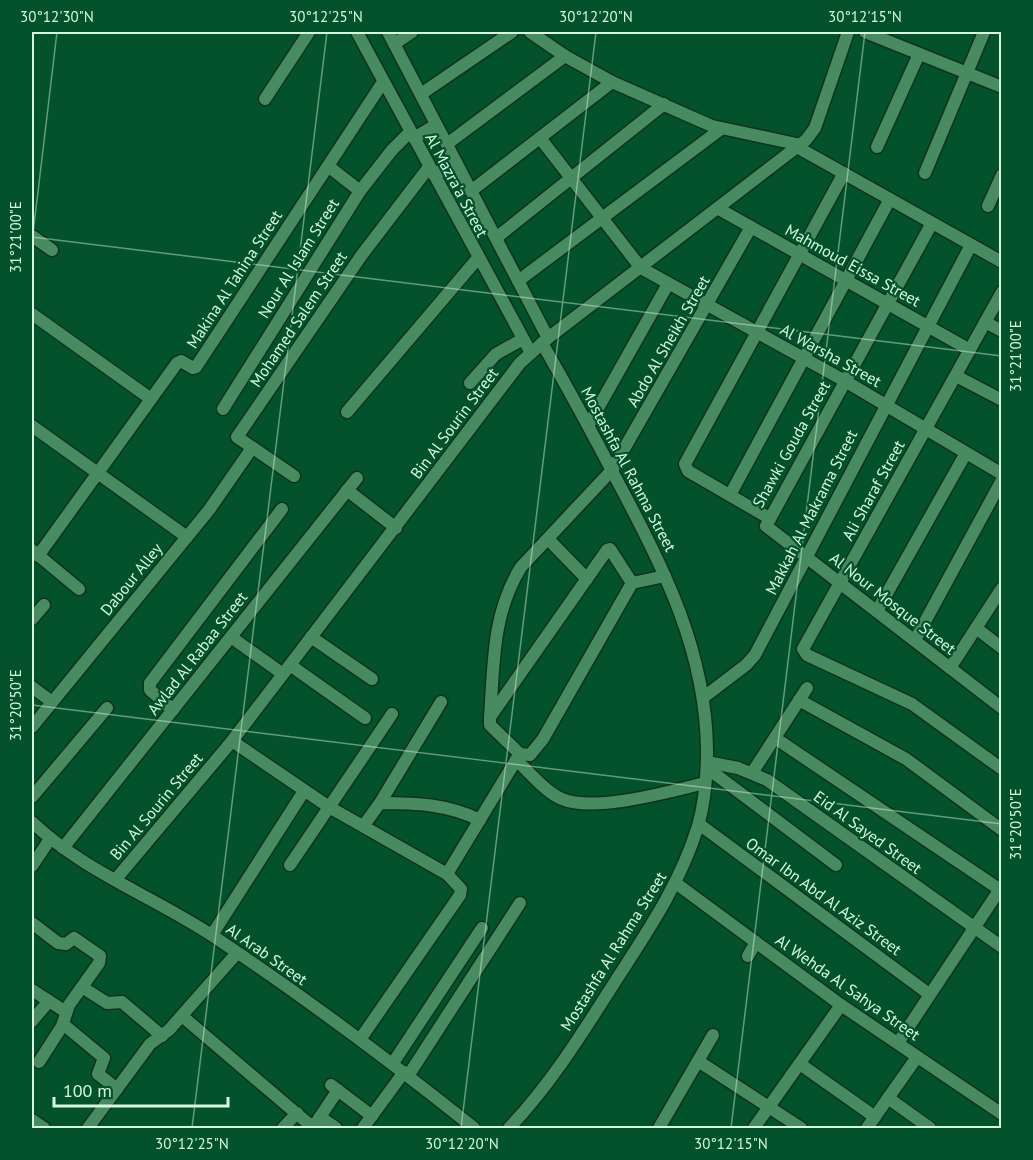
<svg xmlns="http://www.w3.org/2000/svg" width="1033" height="1160" font-family="'PT Sans',sans-serif">
<rect width="100%" height="100%" fill="#04522b"/>
<g fill="none" stroke-linecap="round" stroke-linejoin="round">
<!-- minor casing -->
<g stroke="#0f331d" stroke-width="15">
<g id="minor">
<polyline points="357,32 531,353"/>
<polyline points="388,32 548,338"/>
<polyline points="530,32 565,56 612,82 712,126 801,145"/>
<polyline points="865,32 1002,87"/>
<polyline points="394,44 412,32"/>
<polyline points="421,94 512,32"/>
<polyline points="265,99 309,32"/>
<polyline points="414,138 436,125"/>
<polyline points="540,138 641,268 845,381 1002,474"/>
<polyline points="447,144 565,56"/>
<polyline points="797,147 1002,262"/>
<polyline points="877,147 919,54"/>
<polyline points="328,166 360,191"/>
<polyline points="925,173 984,32"/>
<polyline points="434,175 456,162"/>
<polyline points="471,191 612,82"/>
<polyline points="988,206 1002,175"/>
<polyline points="719,209 970,350"/>
<polyline points="932,223 766,526 1002,708"/>
<polyline points="32,236 52,250"/>
<polyline points="496,238 664,104"/>
<polyline points="518,281 721,129"/>
<polyline points="1002,292 803,649 807,655 912,704 1002,769"/>
<polyline points="32,314 151,399"/>
<polyline points="985,322 1002,331"/>
<polyline points="956,376 1002,400"/>
<polyline points="470,383 496,354 523,339"/>
<polyline points="223,409 360,191 392,150 410,132"/>
<polyline points="347,412 478,258"/>
<polyline points="589,424 668,284"/>
<polyline points="32,426 187,537"/>
<polyline points="294,476 237,437 361,256 429,167"/>
<polyline points="347,490 396,528"/>
<polyline points="730,495 890,199"/>
<polyline points="769,518 688,471 685,464 844,173"/>
<polyline points="548,539 587,579"/>
<polyline points="32,550 79,589"/>
<polyline points="38,556 177,363 181,361 193,368 196,367 383,82"/>
<polyline points="632,583 610,549 607,550 490,717 490,725 520,754 530,755 543,739 632,583 665,576"/>
<polyline points="877,611 966,453"/>
<polyline points="32,619 44,605"/>
<polyline points="976,628 1002,648"/>
<polyline points="231,637 283,674"/>
<polyline points="311,637 372,679"/>
<polyline points="915,640 1002,480"/>
<polyline points="290,665 365,718"/>
<polyline points="950,668 1002,588"/>
<polyline points="32,687 52,702"/>
<polyline points="704,697 746,665 755,655 971,245"/>
<polyline points="799,700 906,759 1002,830"/>
<polyline points="173,710 150,690 150,683 282,509"/>
<path d="M 490,717 C 494,663 492,614 521,567 L 612,470 L 751,227"/>
<polyline points="32,727 209,510 252,448"/>
<polyline points="775,738 999,889"/>
<polyline points="232,741 329,807 447,874 461,889 460,895 361,1038"/>
<path d="M 516,760 C 530,772 545,792 562,799 C 594,813 672,791 705,783"/>
<polyline points="707,762 738,768 767,780 1002,947"/>
<polyline points="707,768 836,865"/>
<polyline points="752,773 807,688"/>
<polyline points="32,797 107,708"/>
<polyline points="380,803 441,702"/>
<path d="M 32,822 C 83,871 154,897 213,936 C 303,996 389,1060 474,1128"/>
<polyline points="699,824 929,994"/>
<path d="M 364,825 L 380,803 C 416,803 447,804 480,820"/>
<polyline points="63,848 357,478"/>
<polyline points="290,865 392,714"/>
<polyline points="32,866 50,839"/>
<polyline points="447,874 519,755"/>
<polyline points="116,879 232,741 520,363 548,338 806,140 815,128 848,32"/>
<polyline points="677,884 841,1005 1002,1114"/>
<polyline points="32,923 58,943 66,944 74,938 100,956 99,963 69,1005 62,1026 39,1062"/>
<polyline points="212,935 304,791"/>
<polyline points="748,956 756,942"/>
<polyline points="82,987 107,1003 122,1002 162,1036"/>
<polyline points="32,990 66,1012"/>
<polyline points="182,1016 310,1125 316,1123 338,1090"/>
<polyline points="32,1021 49,1001"/>
<polyline points="63,1024 104,1058 98,1074 117,1089"/>
<polyline points="898,1043 1002,886"/>
<polyline points="698,1061 801,1128"/>
<polyline points="393,1063 482,928"/>
<polyline points="800,1064 875,1117"/>
<polyline points="408,1076 520,903"/>
<polyline points="331,1085 372,1116"/>
<polyline points="888,1098 930,1128"/>
<polyline points="320,1117 336,1128"/>
<polyline points="32,1120 44,1128"/>
<polyline points="88,1128 150,1044 169,1030 237,953"/>
<polyline points="283,1128 297,1113"/>
<polyline points="363,1128 404,1072"/>
<path d="M 509,1128 C 553,1082 586,1027 620,974 C 651,926 681,881 698,826 C 705,802 707,775 707,750 C 706,653 665,570 620,486 C 595,438 569,390 542,343"/>
<polyline points="659,1128 713,1035"/>
<polyline points="754,1128 841,1005"/>
<polyline points="867,1128 917,1057"/>
</g>
</g>
<!-- minor -->
<use href="#minor" stroke="#498b61" stroke-width="12"/>
</g>
<!-- ticks -->
<path fill="none" stroke="#d5f7de" stroke-width="1.5" stroke-opacity="0.45" d="M 32,237 L 1002,356M 32,242 L 57,32M 32,705 L 1002,824M 192,1128 L 327,32M 461,1128 L 596,32M 731,1128 L 865,32M 1000,1128 L 1002,1117"/>
<g text-anchor="middle" dominant-baseline="central" stroke-width="4.5" stroke-linejoin="round" paint-order="stroke">
<!-- street labels -->
<g font-size="16" fill="#d5f7de" stroke="#04522b">
<text transform="translate(457 185) rotate(62)">Al Mazra'a Street</text>
<text transform="translate(298 258) rotate(-58)">Nour Al Islam Street</text>
<text transform="translate(853 265) rotate(29)">Mahmoud Eissa Street</text>
<text transform="translate(234 279) rotate(-57)">Makina Al Tahina Street</text>
<text transform="translate(298 319) rotate(-56)">Mohamed Salem Street</text>
<text transform="translate(668 341) rotate(-60)">Abdo Al Sheikh Street</text>
<text transform="translate(831 355) rotate(29)">Al Warsha Street</text>
<text transform="translate(454 423) rotate(-53)">Bin Al Sourin Street</text>
<text transform="translate(791 444) rotate(-61)">Shawki Gouda Street</text>
<text transform="translate(629 469) rotate(62)">Mostashfa Al Rahma Street</text>
<text transform="translate(873 490) rotate(-61)">Ali Sharaf Street</text>
<text transform="translate(811 512) rotate(-63)">Makkah Al Makrama Street</text>
<text transform="translate(131 579) rotate(-51)">Dabour Alley</text>
<text transform="translate(893 603) rotate(38)">Al Nour Mosque Street</text>
<text transform="translate(197 653) rotate(-52)">Awlad Al Rabaa Street</text>
<text transform="translate(156 806) rotate(-50)">Bin Al Sourin Street</text>
<text transform="translate(868 832) rotate(36)">Eid Al Sayed Street</text>
<text transform="translate(824 896) rotate(36)">Omar Ibn Abd Al Aziz Street</text>
<text transform="translate(613 951) rotate(-58)">Mostashfa Al Rahma Street</text>
<text transform="translate(267 954) rotate(35)">Al Arab Street</text>
<text transform="translate(848 987) rotate(35)">Al Wehda Al Sahya Street</text>
</g>
</g>
<!-- border -->
<rect width="1033" height="1160" fill="none" stroke="#04522b" stroke-width="66"/>
<!-- scale -->
<path d="M54 1097v9h174v-9" fill="none" stroke="#d5f7de" stroke-width="3"/>
<text x="63" y="1097" font-size="18" fill="#d5f7de" stroke="#04522b" stroke-width="4.5" paint-order="stroke">100 m</text>
<rect x="33" y="33" width="967" height="1094" fill="none" stroke="#d5f7de" stroke-width="2"/>
<g font-size="15" text-anchor="middle" fill="#d5f7de">
<text x="57" y="22">30°12'30"N</text>
<text x="326" y="22">30°12'25"N</text>
<text x="596" y="22">30°12'20"N</text>
<text x="865" y="22">30°12'15"N</text>
<text transform="translate(16 237) rotate(-90)" y="5">31°21'00"E</text>
<text transform="translate(1016 356) rotate(-90)" y="5">31°21'00"E</text>
<text transform="translate(16 705) rotate(-90)" y="5">31°20'50"E</text>
<text transform="translate(1016 824) rotate(-90)" y="5">31°20'50"E</text>
<text x="192" y="1149">30°12'25"N</text>
<text x="462" y="1149">30°12'20"N</text>
<text x="731" y="1149">30°12'15"N</text>
</g>
</svg>
